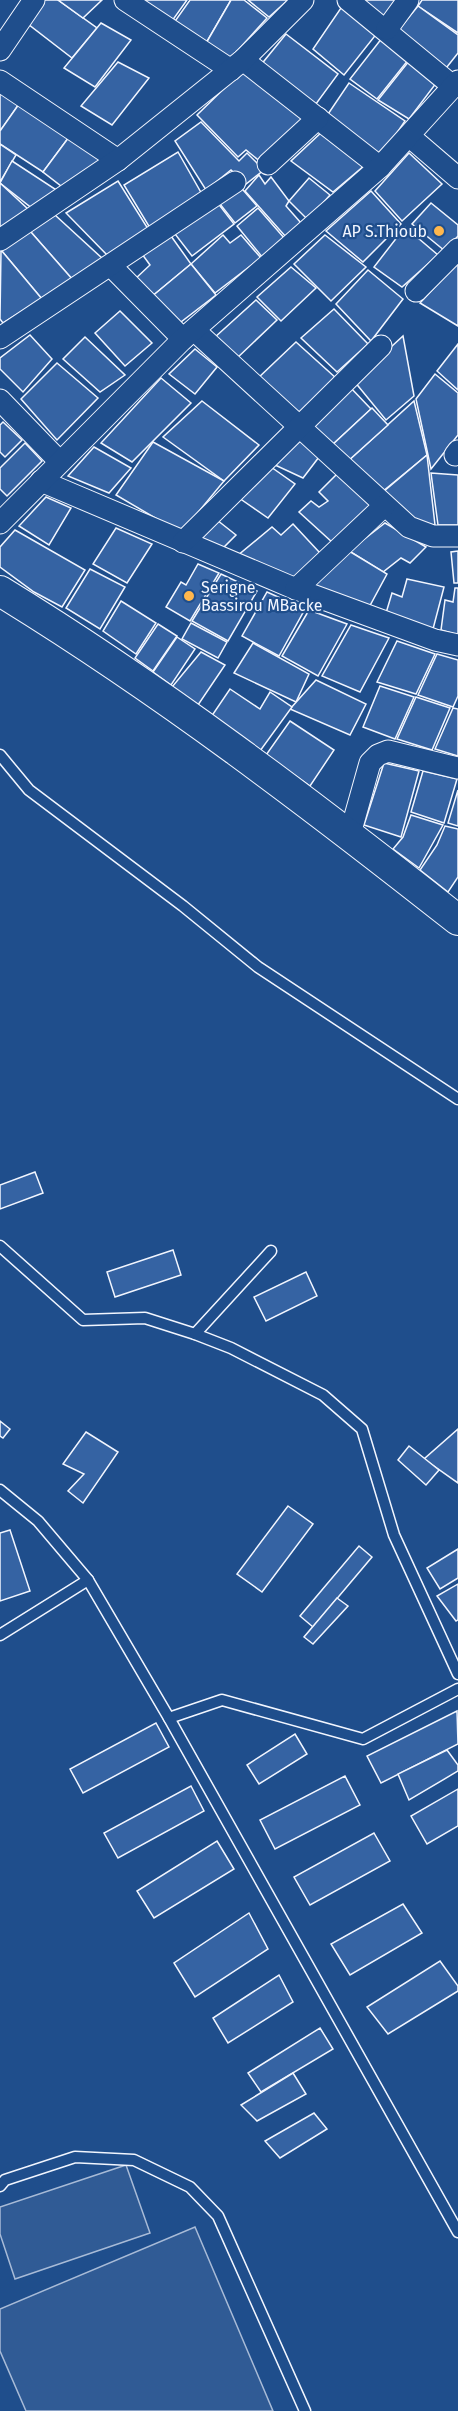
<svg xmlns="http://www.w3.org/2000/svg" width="458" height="2411" font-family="'Fira Sans',sans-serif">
<rect width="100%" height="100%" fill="#1f4e8c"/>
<!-- built -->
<g fill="#305b95" stroke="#a8bbd7" stroke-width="1.5">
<polygon points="126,2165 150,2233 15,2279 0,2234 0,2207"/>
<polygon points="195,2227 273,2411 26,2411 0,2351 0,2309"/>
</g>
<!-- building -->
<g fill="#3563a3" stroke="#f2f6ff" stroke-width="1.5">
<polygon points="44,0 58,0 97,28 72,58 28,24"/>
<polygon points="58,0 102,0 83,18"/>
<polygon points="146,0 187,0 172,21 144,4"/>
<polygon points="190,0 231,0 205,45 173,24"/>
<polygon points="231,0 244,0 267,18 231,58 205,45"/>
<polygon points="248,0 288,0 269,17"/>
<polygon points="356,0 405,0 385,23"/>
<polygon points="422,0 458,0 458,33 418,6"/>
<polygon points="343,5 378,32 344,75 313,49"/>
<polygon points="418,6 458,35 458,53 443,72 396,33"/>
<polygon points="101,23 131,40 95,87 64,68"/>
<polygon points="286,34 338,74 313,108 260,66"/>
<polygon points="382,38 409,59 377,99 350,79"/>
<polygon points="409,61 437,82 409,119 378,100"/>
<polygon points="118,62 149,78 112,125 81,106"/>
<polygon points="242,71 309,120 262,163 246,150 238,157 197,115"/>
<polygon points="349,83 405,121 380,158 324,120"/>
<polygon points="0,91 19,104 0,131"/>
<polygon points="19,104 69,137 43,172 0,144 0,131"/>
<polygon points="201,122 239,161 247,153 264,170 246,184 231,170 206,190 175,141"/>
<polygon points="324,130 365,165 333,192 291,161"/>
<polygon points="69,137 105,160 65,189 43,172"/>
<polygon points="0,144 16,155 0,182"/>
<polygon points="178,152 203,196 150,228 124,185"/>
<polygon points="409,153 442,184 402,221 375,191"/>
<polygon points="12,161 58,191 33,209 0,183"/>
<polygon points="259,175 265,184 271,177 289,201 286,206 301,223 286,237 245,191"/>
<polygon points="309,178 330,195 308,220 289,201"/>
<polygon points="118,181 150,232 109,257 66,213"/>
<polygon points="0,183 29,210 0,231"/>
<polygon points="237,183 257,206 235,223 216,199"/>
<polygon points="371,191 401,224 363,262 326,231"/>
<polygon points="217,202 234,224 192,256 175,234"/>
<polygon points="431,203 458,225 458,236 445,251 412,224"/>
<polygon points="258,208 285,239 263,258 237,226"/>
<polygon points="55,215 103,259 73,280 30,231"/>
<polygon points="405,227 438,255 402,287 374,267"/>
<polygon points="30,231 73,280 42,299 1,250"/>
<polygon points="223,235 230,243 241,235 261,258 215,293 191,264"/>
<polygon points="325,235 366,267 331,301 294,264"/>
<polygon points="171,236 191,264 150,298 134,280 150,265 142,254"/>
<polygon points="1,250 42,299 3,323 0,319"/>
<polygon points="458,262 458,326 420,303"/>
<polygon points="191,264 216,295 177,325 150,298"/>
<polygon points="291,267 316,288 281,321 257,297"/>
<polygon points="368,270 403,299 371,341 336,304"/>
<polygon points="256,300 277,320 235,360 214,338"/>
<polygon points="334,309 368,344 337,372 301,338"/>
<polygon points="120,311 152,343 125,366 95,333"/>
<polygon points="30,335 52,359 23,392 0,369 0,358"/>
<polygon points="403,336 414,396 386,420 354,381"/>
<polygon points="85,337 125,375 100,392 63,359"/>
<polygon points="296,342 337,379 295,417 256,380"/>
<polygon points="458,344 458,390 437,371"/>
<polygon points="195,349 217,367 195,394 169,374"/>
<polygon points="57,363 98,398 57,440 21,399"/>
<polygon points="435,374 458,393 458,435 431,469 416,399"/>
<polygon points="161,378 191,403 132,462 101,443"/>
<polygon points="349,386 371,409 330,447 307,426"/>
<polygon points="202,401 259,445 224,481 163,437"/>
<polygon points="414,401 427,455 382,492 348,461"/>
<polygon points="372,408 388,425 348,461 330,447"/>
<polygon points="3,422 22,440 5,457 0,452 0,425"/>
<polygon points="300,440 319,457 303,478 275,465"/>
<polygon points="153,442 224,481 181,533 116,495"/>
<polygon points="25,443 42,461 7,496 0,489 0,468"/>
<polygon points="94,447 131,468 109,493 68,476"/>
<polygon points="427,455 435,525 418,525 383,492"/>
<polygon points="271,467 295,484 268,518 239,498"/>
<polygon points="431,473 458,475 458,525 438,525"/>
<polygon points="337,474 371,506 333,543 299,512 311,501 319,507 328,501 319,492"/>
<polygon points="46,497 71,508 49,545 19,526"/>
<polygon points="217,520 236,535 222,549 199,539"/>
<polygon points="385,523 426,547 410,563 401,558 383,572 349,551"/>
<polygon points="293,524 320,553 295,579 237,556 272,527 281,535"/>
<polygon points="116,528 152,544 127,583 93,564"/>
<polygon points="15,530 85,570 62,607 34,592 0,567 0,547"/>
<polygon points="349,551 387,574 367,611 309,586"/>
<polygon points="458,551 458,583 454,583 451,552"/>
<polygon points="198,564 219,573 190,621 166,607 181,582 186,585"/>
<polygon points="90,569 125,587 100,629 66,608"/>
<polygon points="221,574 257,591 228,641 192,621"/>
<polygon points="407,579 444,587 433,629 386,613 392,593 402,597"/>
<polygon points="455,588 458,588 458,635 441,630 445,600 453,602"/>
<polygon points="267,592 305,609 279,656 242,636"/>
<polygon points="121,601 156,623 136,654 103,631"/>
<polygon points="309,610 347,624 318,676 282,656"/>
<polygon points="191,623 227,642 218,658 182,639"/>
<polygon points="158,624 177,636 153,671 135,658"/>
<polygon points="351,625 389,638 360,692 322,676"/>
<polygon points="177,637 195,649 171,685 153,672"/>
<polygon points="397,641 435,654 416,694 377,682"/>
<polygon points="253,643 309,674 296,702 234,673"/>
<polygon points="201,652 225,665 198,705 172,687"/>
<polygon points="437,654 458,660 458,696 453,707 418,695"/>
<polygon points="316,680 366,704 350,735 290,709"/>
<polygon points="380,686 414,697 395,739 363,727"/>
<polygon points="230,689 260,709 270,692 292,707 260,751 211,717"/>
<polygon points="416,697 450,708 432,750 397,739"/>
<polygon points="453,708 458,709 458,756 435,749"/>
<polygon points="290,721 334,750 310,786 266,755"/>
<polygon points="384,763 419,771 401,837 364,825"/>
<polygon points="423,771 457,779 444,823 411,812"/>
<polygon points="458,790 458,826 448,823"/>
<polygon points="411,815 443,825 419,868 393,849 403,837"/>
<polygon points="445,826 458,829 458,877 448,892 420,870 437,845"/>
<polygon points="35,1172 43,1193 0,1209 0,1185"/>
<polygon points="173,1250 181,1275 115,1297 107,1272"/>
<polygon points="306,1272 317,1296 266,1321 254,1297"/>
<polygon points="0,1421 10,1429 3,1438 0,1436"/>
<polygon points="458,1429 458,1483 424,1459"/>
<polygon points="86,1432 118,1452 83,1503 68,1491 84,1474 63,1464"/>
<polygon points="409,1446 439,1470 426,1485 398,1460"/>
<polygon points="288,1506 313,1524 262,1592 237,1574"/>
<polygon points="10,1530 30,1591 0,1601 0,1533"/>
<polygon points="359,1546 372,1557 313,1627 300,1616"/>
<polygon points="458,1549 458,1578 440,1589 427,1568"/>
<polygon points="458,1584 458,1620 456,1621 437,1596"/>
<polygon points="337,1598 348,1606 313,1644 304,1637"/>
<polygon points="457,1711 458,1744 381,1783 367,1756"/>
<polygon points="156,1723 169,1747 83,1793 70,1769"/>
<polygon points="295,1734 307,1754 259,1784 247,1765"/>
<polygon points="447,1750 458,1765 458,1771 409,1800 398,1774"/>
<polygon points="345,1776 360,1805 275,1849 260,1820"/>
<polygon points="191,1786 204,1811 118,1858 104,1833"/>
<polygon points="458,1789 458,1826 427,1844 411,1816"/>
<polygon points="374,1833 390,1861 310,1905 294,1877"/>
<polygon points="217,1841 234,1869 154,1918 137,1891"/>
<polygon points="403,1904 422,1933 350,1975 331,1944"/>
<polygon points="249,1913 268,1949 195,1997 174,1963"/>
<polygon points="440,1961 458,1986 458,1991 388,2034 367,2007"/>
<polygon points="279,1975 293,2002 228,2043 213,2018"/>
<polygon points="320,2028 333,2049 261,2092 248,2073"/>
<polygon points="293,2073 306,2094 257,2121 241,2105"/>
<polygon points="314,2113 327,2129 280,2158 265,2141"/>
</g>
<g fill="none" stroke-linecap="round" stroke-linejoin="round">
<!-- lane casing -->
<g stroke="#f2f6ff" stroke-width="13">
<g id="lane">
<polyline points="0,755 29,790 183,906 258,967 458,1099"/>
<polyline points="0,1246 83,1320 145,1318 195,1334 231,1348 323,1395 362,1429 394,1535 458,1674"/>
<polyline points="195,1334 271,1251"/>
<polyline points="0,1490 38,1521 88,1580 169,1718 458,2232"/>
<polyline points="0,1635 88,1580"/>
<polyline points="169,1718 222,1700 363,1739 458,1689"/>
<polyline points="0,2186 5,2180 75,2157 134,2160 190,2187 218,2216 305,2411"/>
</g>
</g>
<!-- street casing -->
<g stroke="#f2f6ff" stroke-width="23">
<g id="street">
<polyline points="125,0 231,70"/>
<polyline points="348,0 454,87"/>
<polyline points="387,29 408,0"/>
<polyline points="0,50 34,0"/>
<polyline points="243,60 380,167"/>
<polyline points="0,81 118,160"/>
<polyline points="409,136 458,178"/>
<polyline points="268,164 318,118"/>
<polyline points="0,240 118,160 243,60 303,0"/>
<polyline points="111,266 183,339"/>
<polyline points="416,291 458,249"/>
<polyline points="194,330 409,527 433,536 458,536"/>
<polyline points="0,338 235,182"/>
<polyline points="0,400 60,462"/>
<polyline points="455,455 458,451"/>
<polyline points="41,481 296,589 435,640 458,645"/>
<polyline points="0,523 183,339 380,167 458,81"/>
<polyline points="183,542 381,346"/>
<polyline points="296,589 384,506"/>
<polyline points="350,834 370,763 378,755 388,751 458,768"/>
</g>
</g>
<!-- secondary casing -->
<g stroke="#f2f6ff" stroke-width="32">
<path id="secondary" d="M 0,591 C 160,689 311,804 458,920"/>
</g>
<!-- lane -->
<use href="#lane" stroke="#1f4e8c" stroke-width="10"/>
<!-- street -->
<use href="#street" stroke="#1f4e8c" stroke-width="21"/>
<!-- secondary -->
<use href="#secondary" stroke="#1f4e8c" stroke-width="30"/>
</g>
<!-- markers -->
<g fill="#ffb74d" stroke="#1f4e8c" stroke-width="2">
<circle cx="439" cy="231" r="6"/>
<circle cx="189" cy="596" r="6"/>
</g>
<g text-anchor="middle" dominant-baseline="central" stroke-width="4.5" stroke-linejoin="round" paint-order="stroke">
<!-- poi labels -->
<g font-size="16" fill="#f2f6ff" stroke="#1f4e8c" text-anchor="end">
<text x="427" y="231">AP S.Thioub</text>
<text x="201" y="587" text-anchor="start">Serigne<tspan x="201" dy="18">Bassirou MBacke</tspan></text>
</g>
</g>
</svg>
